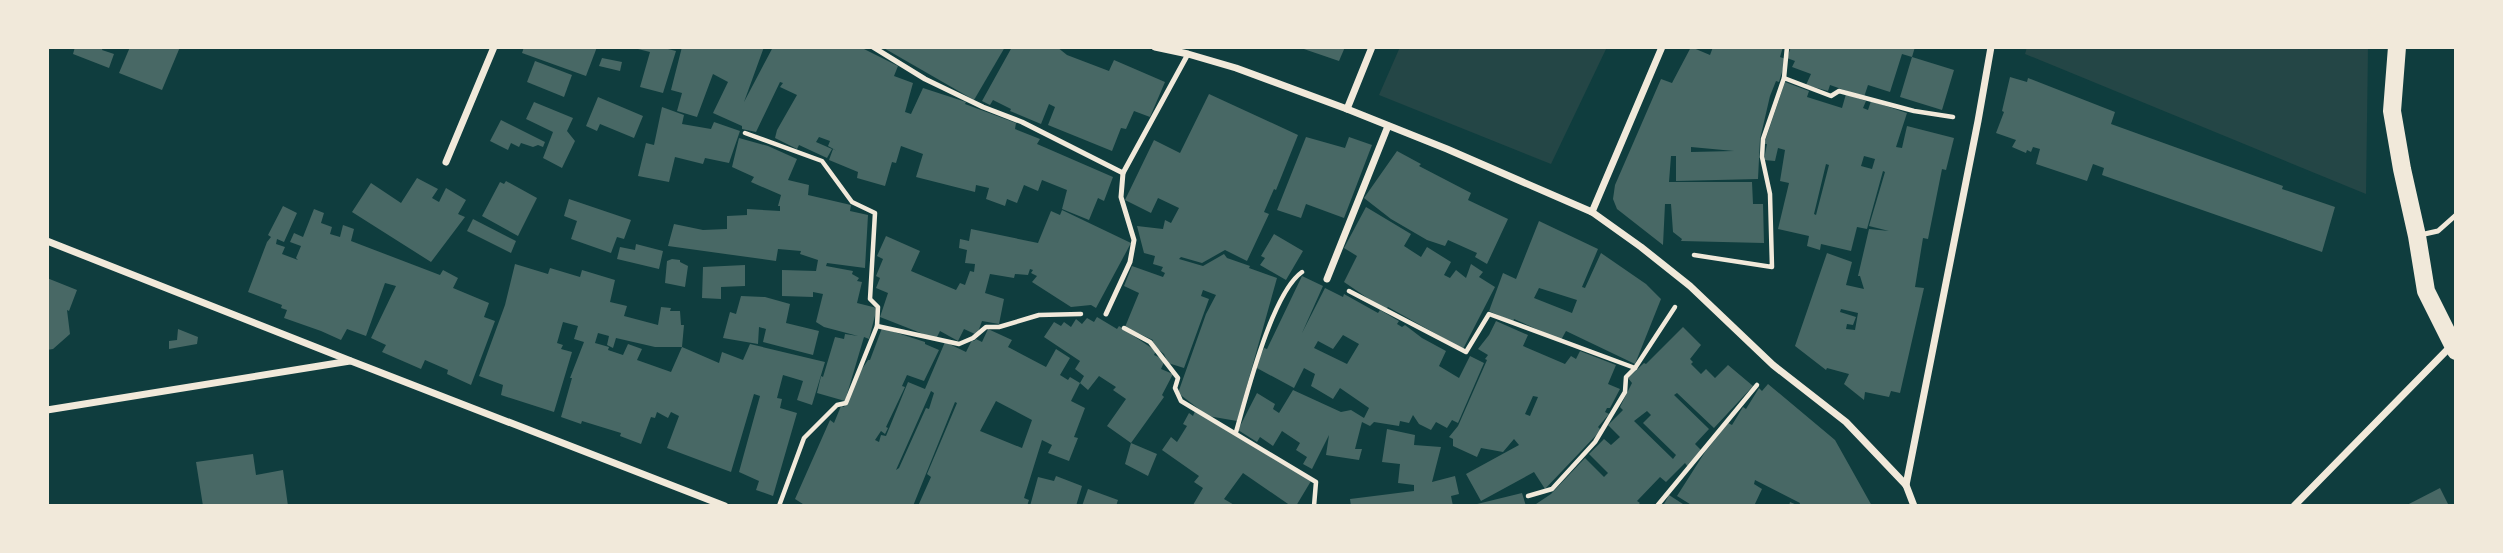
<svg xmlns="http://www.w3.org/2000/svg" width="2503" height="553" font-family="'PT Sans',sans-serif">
<rect width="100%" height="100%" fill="#0f3d3e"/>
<!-- green -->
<g fill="#244646">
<polygon points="1400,47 1607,47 1551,164 1379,95"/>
<polygon points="2027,47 2368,47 2366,194 2025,54"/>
</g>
<!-- building -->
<g fill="#486865" fill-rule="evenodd">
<polygon points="75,47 103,47 102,50 114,54 109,68 73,54"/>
<polygon points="130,47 180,47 162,90 119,73"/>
<polygon points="524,47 597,47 586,76 522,53"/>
<polygon points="630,47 660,47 676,51 663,93 640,87 650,52"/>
<polygon points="682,47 764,47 744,102 773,47 860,47 898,66 894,76 913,83 905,112 911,114 923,88 966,102 965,104 1016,123 1015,129 1040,139 1037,144 1113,177 1104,201 1098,198 1089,220 1062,209 1067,190 1042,180 1038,191 1024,185 1017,203 1007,199 1005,206 986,199 989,188 976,185 975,192 916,177 923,154 901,146 896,163 892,162 885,186 857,178 858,172 829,160 833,149 837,151 828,146 830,141 819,137 816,142 832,149 827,158 799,145 797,149 775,138 777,130 797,95 780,87 783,83 780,82 756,132 742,129 742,126 713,113 728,82 713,74 697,117 677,111 682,93 671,90"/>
<polygon points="882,47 1005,47 974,100"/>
<polygon points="1012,47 1057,47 1067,55 1109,71 1114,60 1165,82 1150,117 1134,111 1126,129 1121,128 1112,151 1048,125 1055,107 1049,104 1041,124 1010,111 1011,109 993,100 990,105 982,101"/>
<polygon points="1298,47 1345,47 1339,61"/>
<path d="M 1691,47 L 1710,55 L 1713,47 L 1783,47 L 1780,57 L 1786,59 L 1779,82 L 1776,81 L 1770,96 L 1760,139 L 1758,179 L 1676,181 L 1676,156 L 1671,156 L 1669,182 L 1752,182 L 1753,204 L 1763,204 L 1764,243 L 1681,241 L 1682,239 L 1673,232 L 1671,204 L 1665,204 L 1663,245 L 1617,209 L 1613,199 L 1615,185 L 1661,79 L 1672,83 ZM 1691,147 L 1734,151 L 1691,152 Z"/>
<polygon points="1791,47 1915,47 1912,57 1954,70 1942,110 1900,97 1912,57 1902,54 1890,92 1868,85 1864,97 1830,85 1828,91 1806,85 1811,74 1792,67 1795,61 1787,58"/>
<polygon points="602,58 622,62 620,71 599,66"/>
<polygon points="535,61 572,75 564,97 527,82"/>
<polygon points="2010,77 2027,82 2028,78 2115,112 2111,124 2283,186 2282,189 2335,207 2322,252 2102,175 2104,168 2093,164 2087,181 2036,164 2040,149 2033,147 2031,152 2027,150 2026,153 2012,147 2016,140 1996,133 2004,112 2002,111"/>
<path d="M 1785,82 L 1809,91 L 1807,97 L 1842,108 L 1846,94 L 1866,101 L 1863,108 L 1868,110 L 1871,101 L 1907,113 L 1896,147 L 1902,148 L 1907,126 L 1954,138 L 1946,170 L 1942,169 L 1928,239 L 1923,238 L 1915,287 L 1924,288 L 1900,393 L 1891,391 L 1889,397 L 1865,392 L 1864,400 L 1844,384 L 1849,374 L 1827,368 L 1826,370 L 1795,346 L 1827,253 L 1852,262 L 1846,285 L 1864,289 L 1860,276 L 1858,276 L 1869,229 L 1889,231 L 1869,226 L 1885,172 L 1883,171 L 1867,229 L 1857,227 L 1851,251 L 1821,244 L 1820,250 L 1807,246 L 1809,236 L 1778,229 L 1789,183 L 1780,181 L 1785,150 L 1778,148 L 1775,161 L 1764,160 L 1767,144 L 1764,144 ZM 1864,156 L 1875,159 L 1872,169 L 1861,166 ZM 1826,164 L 1829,165 L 1816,215 L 1814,214 ZM 1841,309 L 1858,313 L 1855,330 L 1846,329 L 1847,324 L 1853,325 L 1856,317 L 1840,312 Z"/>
<polygon points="1209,94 1298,135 1276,190 1274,189 1264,212 1269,214 1247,261 1225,250 1202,263 1181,257 1179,259 1203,266 1224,254 1227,258 1250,266 1249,268 1277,278 1237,421 1208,416 1178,393 1206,314 1216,295 1203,290 1201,296 1209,299 1184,368 1168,363 1164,354 1151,343 1153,340 1125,327 1139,293 1124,286 1132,266 1163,277 1165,273 1161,271 1163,267 1153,264 1155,256 1144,253 1137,226 1163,229 1165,220 1171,223 1179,208 1158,198 1151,213 1125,200 1154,140 1180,153"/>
<polygon points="598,97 643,116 634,138 600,124 597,131 586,126"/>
<polygon points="534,102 573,118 567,131 575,141 562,168 543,158 553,132 526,119"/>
<polygon points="662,107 684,115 682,124 711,129 714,122 740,131 729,163 705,158 703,164 675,157 669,182 638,176 646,143 654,145"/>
<polygon points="501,120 545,142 543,147 538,145 533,147 521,143 519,147 511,143 508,150 490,141"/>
<polygon points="1306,137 1345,148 1349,137 1372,145 1344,218 1306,204 1301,218 1277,210"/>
<polygon points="739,138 768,146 797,159 788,180 809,185 808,195 851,205 850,211 868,215 865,268 827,263 826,266 853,271 852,274 859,278 857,281 862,282 857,303 877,308 869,339 864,337 845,401 817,393 821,376 823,377 835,337 844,339 845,334 858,336 824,327 816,322 823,294 813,292 813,297 782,296 782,270 816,271 818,260 800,254 801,251 778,249 776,261 668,246 674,224 703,230 727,229 727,216 747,215 747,209 780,211 780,206 778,206 781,195 751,182 754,177 732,167"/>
<polygon points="1397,151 1421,164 1419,166 1471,193 1468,200 1508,219 1487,264 1475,257 1477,253 1448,240 1445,246 1427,240 1391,219 1364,198"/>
<polygon points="417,178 438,189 432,198 439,202 446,188 466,200 458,214 465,217 431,262 352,212 371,183 401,203"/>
<polygon points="506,181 537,198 518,236 482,216 500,182 504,184"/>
<polygon points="569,199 631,220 624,239 617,237 611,253 571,239 577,221 564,216"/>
<polygon points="283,206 297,213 284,242 277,239 276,244 285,247 282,254 298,260 296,258 301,246 290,242 294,233 303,237 314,209 324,213 321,223 332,227 330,234 340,237 343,225 354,229 351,241 440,275 443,270 458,278 453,288 489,303 484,317 495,321 471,385 447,374 448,370 425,360 421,369 382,352 386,345 371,338 396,286 385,283 366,336 347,329 341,340 321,331 284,318 287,310 281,308 282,305 248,292 267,242 271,237 268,235"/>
<polygon points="1366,207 1411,234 1404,246 1421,257 1427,247 1451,262 1444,275 1450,278 1456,270 1466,278 1471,264 1483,272 1479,277 1495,287 1463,349 1388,307 1385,310 1344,282 1357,256 1344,248"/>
<polygon points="1062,210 1131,243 1096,308 1091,305 1071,307 1032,282 1037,276 1031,273 1033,270 1030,269 1028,275 1015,274 1014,278 990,274 985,293 1004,299 999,324 982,321 977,335 964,329 958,341 940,331 936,339 880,317 888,293 876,288 880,278 876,276 883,259 877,256 886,236 920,251 911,271 956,290 960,283 965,285 970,271 974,272 975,264 965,263 967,250 959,248 960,239 969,241 971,229 1038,243 1051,211 1060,215"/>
<polygon points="473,219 516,241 511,253 467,231"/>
<path d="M 1539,221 L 1598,249 L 1582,287 L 1585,288 L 1601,253 L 1646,284 L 1661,299 L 1635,364 L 1566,331 L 1561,340 L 1514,319 L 1513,322 L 1489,311 L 1503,273 L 1516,279 ZM 1539,288 L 1577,300 L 1572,313 L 1534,298 Z"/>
<polygon points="1274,234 1303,251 1286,280 1260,265 1265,258 1261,256"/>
<polygon points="636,244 663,251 659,269 617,259 620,247 635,250"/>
<polygon points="672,259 680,260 680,262 688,266 685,287 665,283 667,261"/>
<polygon points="515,264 548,274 550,268 580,277 582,270 615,280 610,302 627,306 624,316 658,325 661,307 671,308 670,311 680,311 681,325 684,325 682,347 655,347 616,338 613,348 607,345 609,336 598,333 595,343 609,347 608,350 623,355 628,344 642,349 637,360 671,372 682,347 719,363 722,352 743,360 750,344 825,362 812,405 797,400 803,381 783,375 777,398 782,399 780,408 797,413 773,496 756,490 759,481 739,472 760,396 754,394 731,472 667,448 679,416 671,412 668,418 657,412 655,418 651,417 641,444 620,436 621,433 582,421 581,424 561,417 572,378 570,378 584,342 574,339 578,326 563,322 557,343 563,345 561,349 572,352 554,412 501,395 503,385 479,376 505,305"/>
<polygon points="745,265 745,286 721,287 721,299 702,298 703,267"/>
<path d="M 1302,276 L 1323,286 L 1302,333 L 1325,288 L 1343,297 L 1344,294 L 1378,313 L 1380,310 L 1399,321 L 1397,324 L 1402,327 L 1405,325 L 1422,338 L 1446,351 L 1439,366 L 1459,378 L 1470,356 L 1484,363 L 1458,423 L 1452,420 L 1447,428 L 1436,422 L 1431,430 L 1419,424 L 1413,415 L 1409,423 L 1400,421 L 1399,426 L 1374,422 L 1370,426 L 1362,422 L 1355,449 L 1362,449 L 1359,460 L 1326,455 L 1329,435 L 1312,469 L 1303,464 L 1307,457 L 1296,450 L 1300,443 L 1282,431 L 1273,446 L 1260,437 L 1257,442 L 1238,430 L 1257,393 L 1275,404 L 1273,409 L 1279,413 L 1293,390 L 1341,412 L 1351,410 L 1364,418 L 1369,408 L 1340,388 L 1333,399 L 1311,386 L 1315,374 L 1304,368 L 1294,388 L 1255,367 L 1264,348 L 1267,349 ZM 1343,335 L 1359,344 L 1347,364 L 1314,348 L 1318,341 L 1333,349 Z"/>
<polygon points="47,278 77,290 69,311 67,310 70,334 53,349 47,350"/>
<polygon points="741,296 765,297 790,304 786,323 819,331 813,355 763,342 766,329 759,327 758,344 723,338 730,312 736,314"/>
<polygon points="1097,317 1117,329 1119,326 1156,351 1154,355 1165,360 1161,369 1173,374 1162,395 1164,397 1131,443 1157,454 1148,476 1125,464 1131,443 1107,426 1126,399 1113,390 1116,387 1099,376 1088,390 1080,383 1084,376 1075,369 1080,361 1044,337 1054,322 1061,326 1064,322 1071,327 1076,319 1082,324 1087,318 1094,322"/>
<path d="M 1496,321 L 1528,335 L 1523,346 L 1565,364 L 1571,356 L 1576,359 L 1580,351 L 1616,365 L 1608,384 L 1620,389 L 1610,408 L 1607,408 L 1605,412 L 1609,414 L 1598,427 L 1601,430 L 1545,489 L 1534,472 L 1481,501 L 1466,474 L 1519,445 L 1514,439 L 1503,452 L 1481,448 L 1477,457 L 1453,446 L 1453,439 L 1449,437 L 1458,426 L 1487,360 L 1485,359 L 1488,355 L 1478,349 L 1489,335 ZM 1533,396 L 1538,397 L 1530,416 L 1525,414 Z"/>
<path d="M 1683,327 L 1701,345 L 1690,359 L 1693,362 L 1691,364 L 1701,374 L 1706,369 L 1715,378 L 1728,365 L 1753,386 L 1714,428 L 1677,393 L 1674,395 L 1709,429 L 1695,444 L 1702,451 L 1688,467 L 1685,463 L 1666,482 L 1660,477 L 1637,501 L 1640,503 L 1637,506 L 1533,506 L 1551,494 L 1585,458 L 1604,477 L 1608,473 L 1589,454 L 1604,439 L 1611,445 L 1620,437 L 1608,425 L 1623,410 L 1620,407 L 1632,383 L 1628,378 L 1644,363 L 1646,364 ZM 1647,411 L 1651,415 L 1643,423 L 1676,455 L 1673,459 L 1634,421 Z"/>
<path d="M 882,328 L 925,342 L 925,344 L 939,350 L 924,381 L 907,375 L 902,386 L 905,387 L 886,427 L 888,428 L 885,434 L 881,431 L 875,440 L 879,442 L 881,435 L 886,436 L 908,382 L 925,389 L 945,342 L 966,352 L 972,340 L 974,341 L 976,339 L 982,342 L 988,329 L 1012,340 L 1008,347 L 1046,367 L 1056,349 L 1070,358 L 1060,375 L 1068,380 L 1070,377 L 1080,383 L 1071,401 L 1085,408 L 1074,437 L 1078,438 L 1069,461 L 1048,453 L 1052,445 L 1042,440 L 1024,498 L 1029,500 L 1027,506 L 918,506 L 931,477 L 927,474 L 957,403 L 955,402 L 913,506 L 806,506 L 795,499 L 830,420 L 834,423 L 841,406 L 844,407 L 862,369 L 868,360 L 870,360 ZM 931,391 L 934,393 L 929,409 L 926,408 L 899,468 L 896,470 ZM 996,401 L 1032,420 L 1022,448 L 980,431 Z"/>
<polygon points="178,329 198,337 197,344 169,349 169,341 177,340"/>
<polygon points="1768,384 1835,440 1872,506 1789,506 1790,502 1799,506 1800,503 1755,480 1754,484 1762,489 1754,506 1693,506 1677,496 1705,452 1728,423 1732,425 1743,407 1746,409 1759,388 1762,391"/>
<polygon points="1195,411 1311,481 1296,506 1291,506 1243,473 1224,499 1236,506 1193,505 1203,488 1194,482 1199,476 1162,450 1171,437 1177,442 1187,426 1183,424 1189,413 1193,416"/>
<polygon points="1387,429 1415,435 1414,445 1441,447 1432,482 1455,476 1459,494 1451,496 1453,506 1351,506 1350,499 1414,491 1414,485 1398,483 1400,464 1382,462"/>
<polygon points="253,454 256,475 283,470 288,506 203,506 196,462"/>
<polygon points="1056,476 1082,486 1076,506 1030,506 1038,477 1054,481"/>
<polygon points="2440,488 2449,506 2405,506"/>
<polygon points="1088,489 1118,500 1116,506 1082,506"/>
<polygon points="1522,493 1526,506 1473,506 1473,505"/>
<polygon points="1669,495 1686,506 1663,506"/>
</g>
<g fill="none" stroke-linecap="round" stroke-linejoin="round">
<!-- path -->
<g stroke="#f1e9da" stroke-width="4.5">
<polyline points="1784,78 1787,47"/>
<polyline points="745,133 822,161 852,202 875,213 870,299 878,307 877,326"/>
<polyline points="1694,255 1772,267 1770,194 1762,157 1763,139 1784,78 1831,96 1839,91 1914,111 1953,117"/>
<polyline points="1349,291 1466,352 1489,314 1635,368"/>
<polyline points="1124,328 1150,342 1178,378 1175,388 1181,401 1316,482 1314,506"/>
<path d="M 1236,432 C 1247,394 1272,293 1302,272"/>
<polyline points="1528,496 1552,489 1595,442 1625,392 1626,377 1635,368 1675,307"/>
<polyline points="779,506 804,438 837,405 846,403 877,326 959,344 973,338 986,327 999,327 1039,315 1081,314"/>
<polyline points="1657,506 1757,385"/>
</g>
<!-- service -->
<g stroke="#f1e9da" stroke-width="5">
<polyline points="873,47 925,79 983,107 1022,122 1123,173"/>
<polyline points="2420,235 2438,231 2456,215"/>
<polyline points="1106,314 1130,262 1134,240 1121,197 1123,173 1188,54"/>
</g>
<!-- minor -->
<g stroke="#f1e9da" stroke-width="7">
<polyline points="1155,47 1188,54 1236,68 1347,109 1447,149 1592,212 1641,247 1690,286 1773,365 1846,422 1906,485 1914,506"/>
<polyline points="1347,109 1372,47"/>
<polyline points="446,162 494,47"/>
<polyline points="1592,212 1662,47"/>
<polyline points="47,241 351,361 725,506"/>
<polyline points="1327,279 1388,126"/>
<polyline points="47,410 350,361"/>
<polyline points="1906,485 1978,121 1991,47"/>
<polyline points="2294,506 2451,346"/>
</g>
<!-- primary -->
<polyline stroke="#f1e9da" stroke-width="18" points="2397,47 2392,111 2402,169 2417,236 2426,291 2456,351"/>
</g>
<!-- border -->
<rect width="2503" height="553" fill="none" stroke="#f1e9da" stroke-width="98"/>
</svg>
